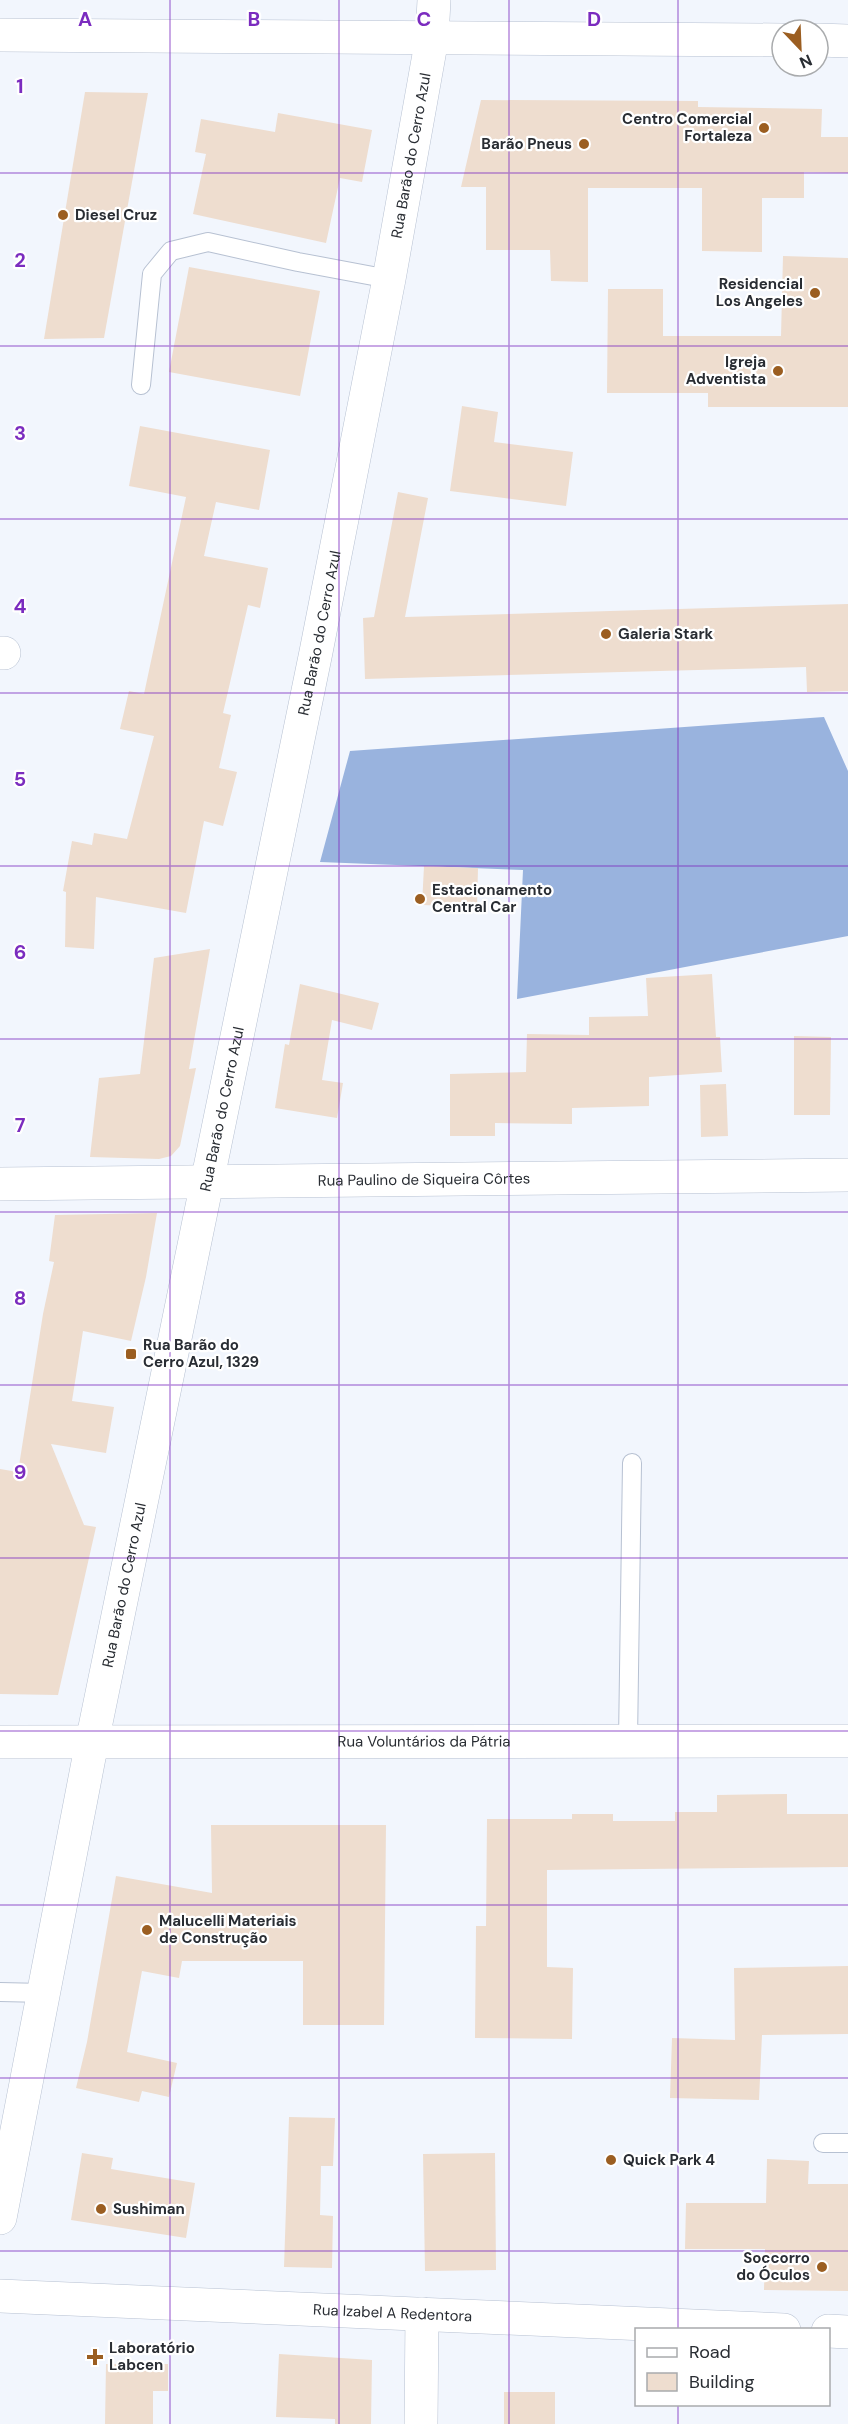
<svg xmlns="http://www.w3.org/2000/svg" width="848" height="2424" font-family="'DM Sans',sans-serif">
<rect width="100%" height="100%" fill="#f2f6fd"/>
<!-- forest -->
<polygon fill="#99b3de" points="824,717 848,771 848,936 517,999 523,870 320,862 350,751"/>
<!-- building -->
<g fill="#eeddcf">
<polygon points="85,92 148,93 104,338 44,339"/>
<polygon points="481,100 698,101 698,107 822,109 821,137 848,137 848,173 804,172 804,198 762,198 762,252 702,251 702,188 588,188 588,282 551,281 550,250 486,250 486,187 461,187"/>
<polygon points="278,113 372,130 362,182 340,178 326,243 193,214 206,154 195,152 201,119 275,132"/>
<polygon points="783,256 848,258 848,407 708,407 708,393 607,393 608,289 663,289 663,336 781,336"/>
<polygon points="189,267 320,291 300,396 169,372"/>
<polygon points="462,406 498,412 494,442 573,452 566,506 450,491"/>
<polygon points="140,426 270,450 259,510 216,502 204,556 268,568 260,608 248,605 223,713 231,715 219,768 237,772 223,826 204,821 186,913 96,897 94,949 65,947 66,892 63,891 72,841 92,845 94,833 127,839 154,736 120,729 129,691 144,694 186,497 129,486"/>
<polygon points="398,492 428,498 405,617 848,604 848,691 807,692 806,667 365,679 363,618 374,617"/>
<polygon points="424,866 478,868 477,907 422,905"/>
<polygon points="210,949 189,1069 196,1068 180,1146 171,1156 159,1159 90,1157 99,1078 140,1074 154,958"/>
<polygon points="712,974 716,1037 720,1037 722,1072 649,1077 649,1106 572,1108 572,1124 495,1123 495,1136 450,1136 450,1074 526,1072 527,1034 589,1035 589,1017 648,1016 646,978"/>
<polygon points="300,984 379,1003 372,1030 332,1020 322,1080 343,1083 337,1118 275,1108 285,1044 289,1045"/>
<polygon points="794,1036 831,1037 830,1115 794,1115"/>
<polygon points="726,1084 728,1136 701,1137 700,1085"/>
<polygon points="157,1213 146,1277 131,1341 83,1331 72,1401 114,1407 106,1453 51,1444 84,1525 96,1527 58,1695 0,1694 0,1469 18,1472 43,1314 54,1262 49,1261 55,1215"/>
<polygon points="787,1794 787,1814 848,1814 848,1867 547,1870 547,1967 573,1968 572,2039 475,2038 476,1926 486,1926 487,1819 572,1819 572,1814 613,1814 613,1821 675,1821 675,1812 717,1812 717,1795"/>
<polygon points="211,1825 386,1825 384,2025 303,2025 303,1961 182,1961 179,1978 142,1971 127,2052 177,2063 169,2097 142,2091 139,2102 76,2088 87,2042 116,1876 212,1893"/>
<polygon points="848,1966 848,2034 762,2035 759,2100 670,2098 672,2038 735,2040 734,1968"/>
<polygon points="289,2117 335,2118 333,2166 321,2166 320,2215 333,2216 332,2268 284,2267"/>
<polygon points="82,2153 113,2158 111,2169 195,2183 186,2238 71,2220"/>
<polygon points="495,2153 496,2270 425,2271 423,2154"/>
<polygon points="767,2159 809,2161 808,2184 848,2184 848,2291 764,2290 765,2249 685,2249 686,2203 766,2203"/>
<polygon points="279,2354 372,2360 371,2424 335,2424 335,2419 276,2417"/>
<polygon points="106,2364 168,2364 168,2391 153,2391 153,2424 105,2424"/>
<rect x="504" y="2392" width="51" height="32"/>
</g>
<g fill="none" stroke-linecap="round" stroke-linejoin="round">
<!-- lane casing -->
<g stroke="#b7c1d2" stroke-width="20">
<g id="lane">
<polyline points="141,385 152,274 171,251 208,242 298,262 389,279"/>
<polyline points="628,1741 632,1463"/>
<polyline points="0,1992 44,1993"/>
<polyline points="823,2143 848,2143"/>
</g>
</g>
<!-- street casing -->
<g stroke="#b7c1d2" stroke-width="34">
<polyline id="street" points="0,653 4,653"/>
</g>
<!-- secondary casing -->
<g stroke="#b7c1d2" stroke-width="34">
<g id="secondary">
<polyline points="0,35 782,40"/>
<polyline points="818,40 848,41"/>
<path id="s1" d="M 0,1184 L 848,1175"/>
<path id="s2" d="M 0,1742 L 848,1741"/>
<path id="s3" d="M 0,2218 L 92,1742 L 316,652 L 389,279 L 432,38 L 434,0"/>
<path id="s4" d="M 0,2296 L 784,2330"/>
<polyline points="828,2331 848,2332"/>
<polyline points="421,2424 422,2314"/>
</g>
</g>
<!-- lane -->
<use href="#lane" stroke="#fff" stroke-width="18"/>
<!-- street -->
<use href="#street" stroke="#fff" stroke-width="33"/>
<!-- secondary -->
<use href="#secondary" stroke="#fff" stroke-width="33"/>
</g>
<!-- grid -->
<path fill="none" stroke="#7b2cbf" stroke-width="1.5" stroke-opacity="0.55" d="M 170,0 L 170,2424M 339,0 L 339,2424M 509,0 L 509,2424M 678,0 L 678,2330M 0,173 L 848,173M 0,346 L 848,346M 0,519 L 848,519M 0,693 L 848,693M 0,866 L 848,866M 0,1039 L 848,1039M 0,1212 L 848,1212M 0,1385 L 848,1385M 0,1558 L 848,1558M 0,1731 L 848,1731M 0,1905 L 848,1905M 0,2078 L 848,2078M 0,2251 L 848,2251M 678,2404 L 678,2424"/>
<!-- markers -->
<g fill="#9b5e21" stroke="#fff" stroke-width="2">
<circle cx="764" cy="128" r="6"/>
<circle cx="584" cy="144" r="6"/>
<circle cx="63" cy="215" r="6"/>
<circle cx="815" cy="293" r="6"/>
<circle cx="778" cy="371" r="6"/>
<circle cx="606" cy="634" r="6"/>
<circle cx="420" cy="899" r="6"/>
<rect x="125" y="1348" width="12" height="12" rx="3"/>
<circle cx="147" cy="1930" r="6"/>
<circle cx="611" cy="2160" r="6"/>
<circle cx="101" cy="2209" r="6"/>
<circle cx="822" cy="2267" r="6"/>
<path d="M92 2348h6v6h6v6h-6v6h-6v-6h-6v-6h6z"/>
</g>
<g text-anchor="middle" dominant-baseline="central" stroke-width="4.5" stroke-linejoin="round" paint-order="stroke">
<!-- poi labels -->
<g font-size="15" font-weight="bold" fill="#292d33" stroke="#fff" text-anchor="start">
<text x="752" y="119" text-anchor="end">Centro Comercial<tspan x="752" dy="17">Fortaleza</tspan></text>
<text x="572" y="144" text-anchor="end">Barão Pneus</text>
<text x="75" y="215">Diesel Cruz</text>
<text x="803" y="284" text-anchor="end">Residencial<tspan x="803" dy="17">Los Angeles</tspan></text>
<text x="766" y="362" text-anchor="end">Igreja<tspan x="766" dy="17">Adventista</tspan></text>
<text x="618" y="634">Galeria Stark</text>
<text x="432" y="890">Estacionamento<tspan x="432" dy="17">Central Car</tspan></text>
<text x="143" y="1345">Rua Barão do<tspan x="143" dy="17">Cerro Azul, 1329</tspan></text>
<text x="159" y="1921">Malucelli Materiais<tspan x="159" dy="17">de Construção</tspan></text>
<text x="623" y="2160">Quick Park 4</text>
<text x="113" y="2209">Sushiman</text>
<text x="810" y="2258" text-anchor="end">Soccorro<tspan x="810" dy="17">do Óculos</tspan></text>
<text x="109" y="2348">Laboratório<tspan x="109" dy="17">Labcen</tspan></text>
</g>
<!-- street labels -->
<g font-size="15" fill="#292d33" stroke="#fff">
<text stroke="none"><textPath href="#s3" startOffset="2103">Rua Barão do Cerro Azul</textPath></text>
<text stroke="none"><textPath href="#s3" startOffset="1617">Rua Barão do Cerro Azul</textPath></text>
<text stroke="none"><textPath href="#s3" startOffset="1131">Rua Barão do Cerro Azul</textPath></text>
<text stroke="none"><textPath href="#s1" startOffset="424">Rua Paulino de Siqueira Côrtes</textPath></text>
<text stroke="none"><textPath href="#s3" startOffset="645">Rua Barão do Cerro Azul</textPath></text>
<text stroke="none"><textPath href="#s2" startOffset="424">Rua Voluntários da Pátria</textPath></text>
<text stroke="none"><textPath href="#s4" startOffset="393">Rua Izabel A Redentora</textPath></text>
</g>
</g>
<g font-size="20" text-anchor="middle" font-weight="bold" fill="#7b2cbf" stroke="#fff" stroke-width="4.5" stroke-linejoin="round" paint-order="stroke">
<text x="85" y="26">A</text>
<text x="254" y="26">B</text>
<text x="424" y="26">C</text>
<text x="594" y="26">D</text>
<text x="20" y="93">1</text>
<text x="20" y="267">2</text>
<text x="20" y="440">3</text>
<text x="20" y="613">4</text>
<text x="20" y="786">5</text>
<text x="20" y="959">6</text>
<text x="20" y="1132">7</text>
<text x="20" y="1305">8</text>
<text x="20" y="1479">9</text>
</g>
<!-- legend -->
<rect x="635" y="2328" width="195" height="78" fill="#ffffff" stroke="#a9abad" stroke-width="1.5"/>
<rect x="647" y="2348" width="30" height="9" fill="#ffffff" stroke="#a9abad" stroke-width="1.5"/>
<text x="689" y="2358" font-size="18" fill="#292d33">Road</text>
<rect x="647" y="2373" width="30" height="18" fill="#eeddcf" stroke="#a9abad" stroke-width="1.5"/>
<text x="689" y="2388" font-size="18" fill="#292d33">Building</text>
<!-- north arrow -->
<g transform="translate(800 48) rotate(157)"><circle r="28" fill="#ffffff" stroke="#a9abad" stroke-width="1.5"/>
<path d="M0-4.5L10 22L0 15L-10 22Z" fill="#9b5e21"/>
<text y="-9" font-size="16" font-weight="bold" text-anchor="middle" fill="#292d33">N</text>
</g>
</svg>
